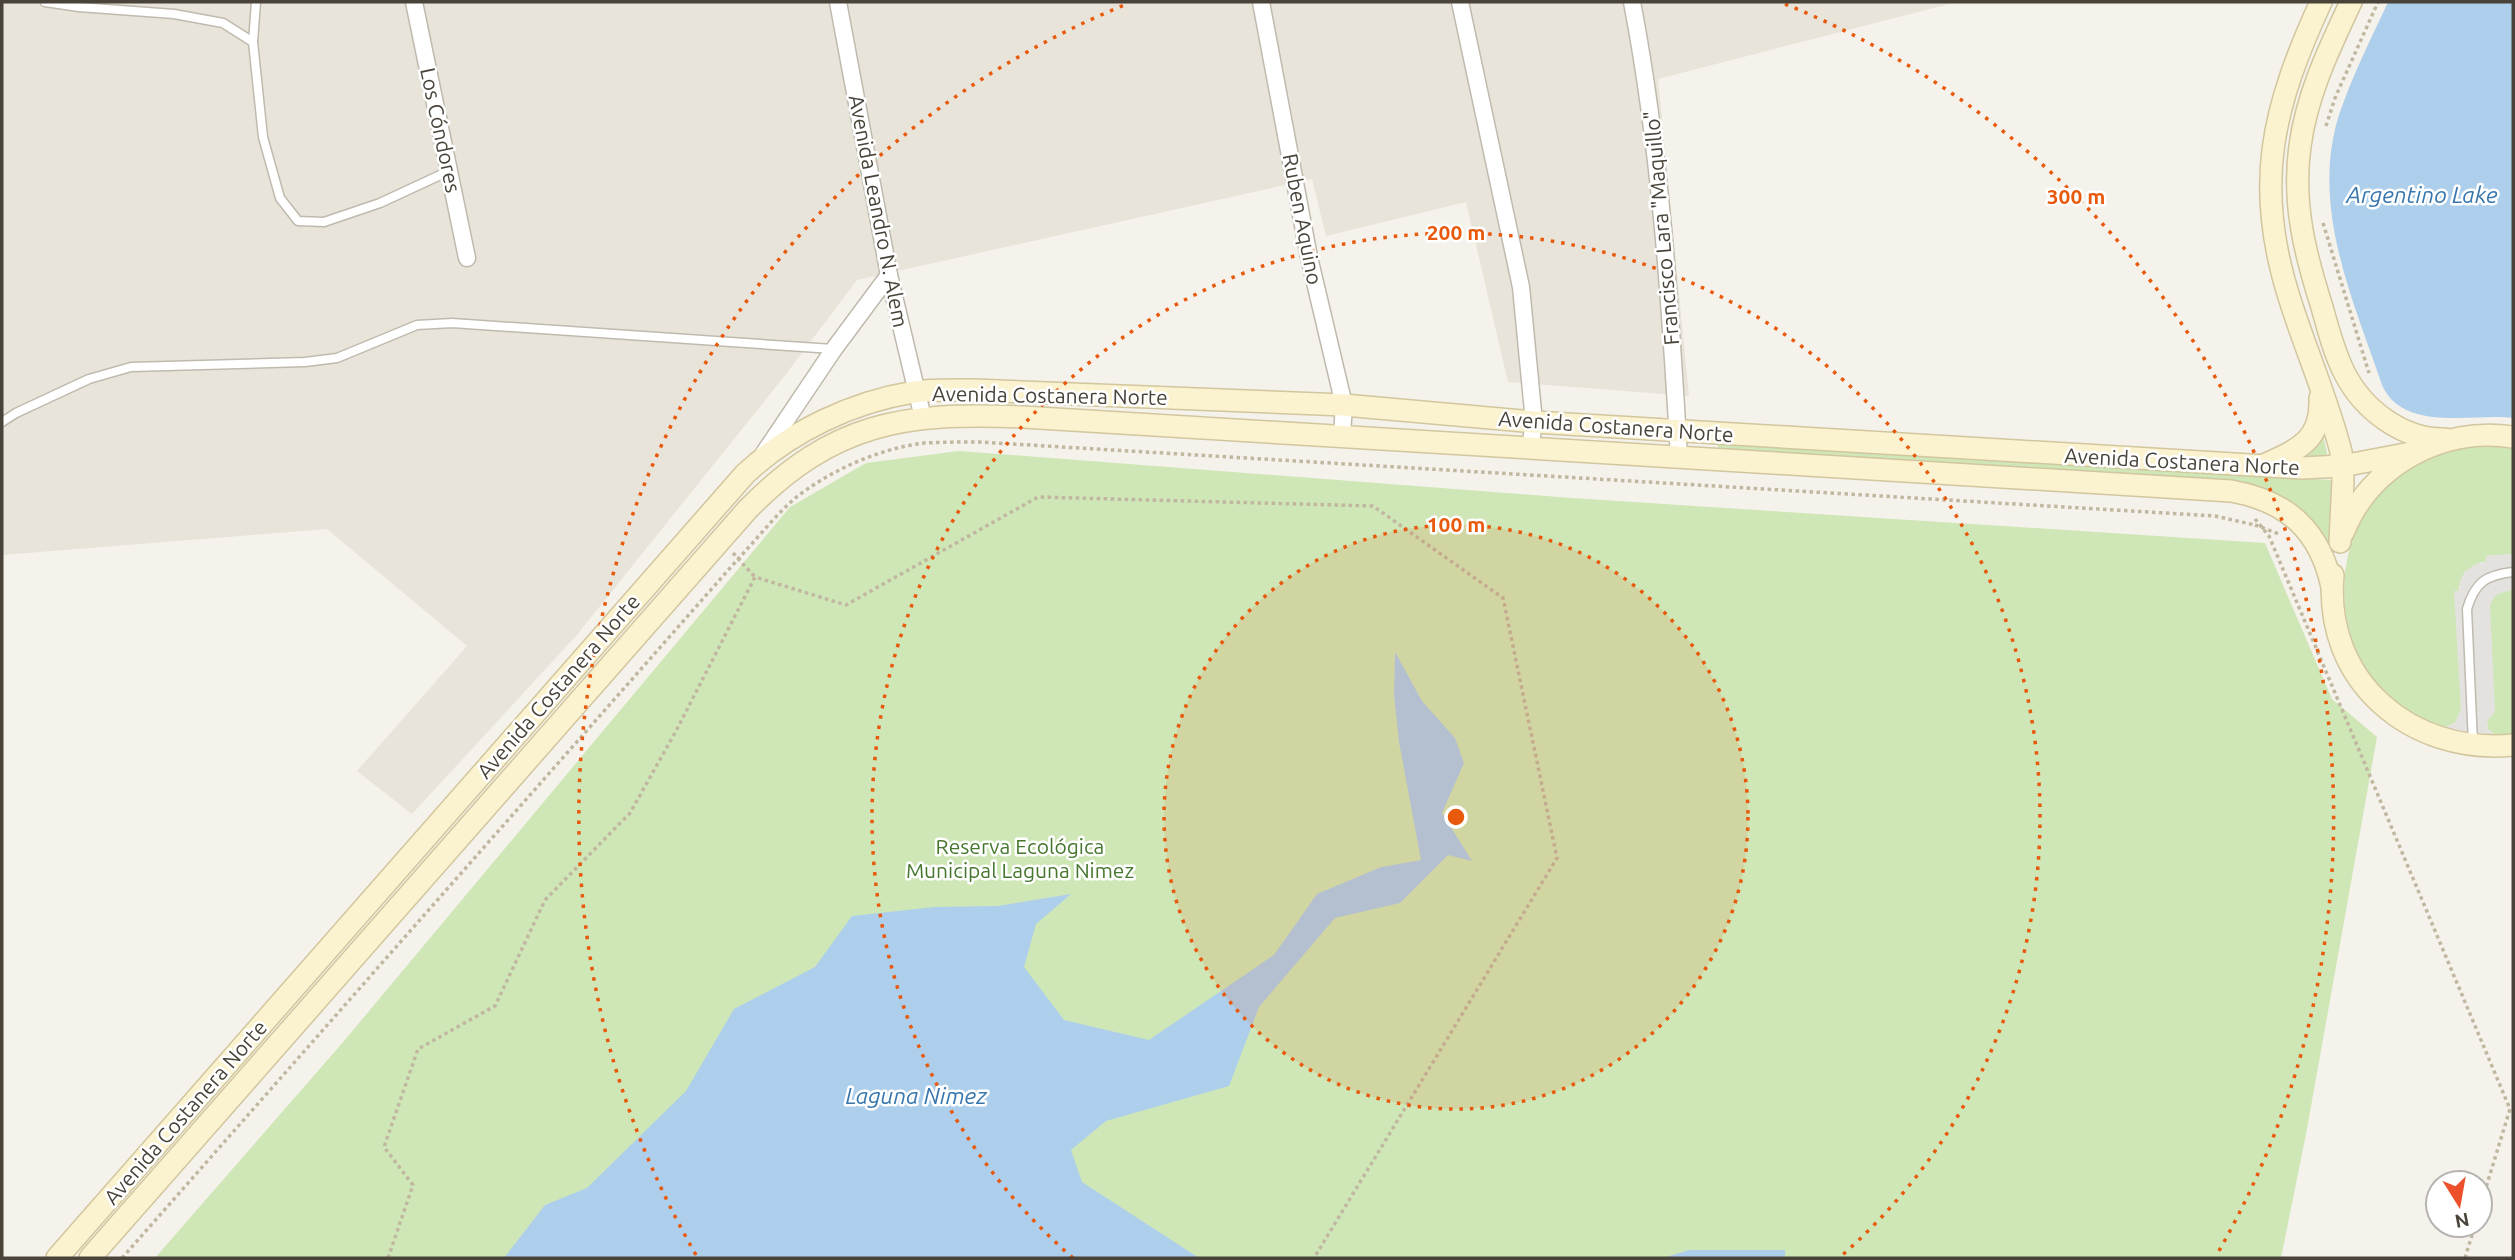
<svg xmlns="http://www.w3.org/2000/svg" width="2515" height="1260" font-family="Ubuntu,sans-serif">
<rect width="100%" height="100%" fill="#f5f2eb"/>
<!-- residential -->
<polygon fill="#e8e4da" points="2,2 1957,2 1658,79 1689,396 1508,382 1466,202 1326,236 1312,179 857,280 783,378 576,636 412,814 357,771 467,646 327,529 2,555"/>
<!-- green -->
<g fill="#cfe6b7">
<polygon points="2323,435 2328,458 2301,459"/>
<polygon points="1723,442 2332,480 2331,538 2329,547 2286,502 1720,450 1717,445"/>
<path d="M 2472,445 L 2513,446 L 2513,554 L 2486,556 L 2487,562 L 2481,562 L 2459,586 L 2461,709 L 2455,723 L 2443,728 C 2426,721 2410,714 2396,703 C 2326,647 2327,530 2398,476 C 2421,459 2445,452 2472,445 Z"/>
<polygon points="959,451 1572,498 2265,543 2332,699 2377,737 2307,1129 2281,1258 155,1258 344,1041 790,507 866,463"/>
<path d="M 2513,590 L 2513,735 L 2495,735 L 2488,729 L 2487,721 L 2492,714 L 2490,606 C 2492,593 2502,592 2513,590 Z"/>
</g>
<!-- parking -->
<polygon fill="#e4e2df" points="2513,554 2513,590 2499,593 2493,598 2490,606 2495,712 2487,721 2488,729 2495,735 2486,737 2443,728 2455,723 2461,709 2454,591 2459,591 2460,581 2465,571 2476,564 2486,562 2486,556"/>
<!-- water -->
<g fill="#adcfec">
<path d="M 2388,2 L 2513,2 L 2513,418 C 2474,413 2403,433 2382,385 C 2353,299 2310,207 2339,115 C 2352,76 2371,39 2388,2 Z"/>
<polygon points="1395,652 1422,701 1455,738 1464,763 1442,813 1472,861 1448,855 1400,903 1335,918 1259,1007 1229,1086 1106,1121 1071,1150 1082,1182 1199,1258 504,1258 545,1205 587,1188 686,1091 734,1009 815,967 852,916 935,907 998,906 1071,894 1036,924 1024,967 1064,1020 1149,1040 1274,955 1317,894 1386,865 1382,867 1421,860 1399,742 1394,695"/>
<polygon points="1689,1250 1785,1250 1785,1258 1663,1258"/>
</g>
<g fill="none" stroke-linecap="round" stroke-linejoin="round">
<!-- lane casing -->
<g stroke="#c0baae" stroke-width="11">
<g id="lane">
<polyline points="45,2 79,7 174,14 223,23 253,42 263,137 280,198 298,221 324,222 380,203 449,171"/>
<polyline points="253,42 256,2"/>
<polyline points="2,422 16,413 89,379 131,367 305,362 337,358 417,325 452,323 833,349"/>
<path d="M 2473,743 L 2467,609 C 2475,582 2486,575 2513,572"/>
</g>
</g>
<!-- street casing -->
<g stroke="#c0baae" stroke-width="19">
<g id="street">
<polyline points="414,2 467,258"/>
<polyline points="838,2 889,275 923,418"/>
<polyline points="1261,2 1309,257 1344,405 1342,435"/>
<polyline points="1460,2 1521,287 1534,422 1530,448"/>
<path d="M 1632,2 C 1661,153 1670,303 1679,457"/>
<polyline points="764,453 834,349 889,275"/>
</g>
</g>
<!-- secondary casing -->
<g stroke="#d1c69e" stroke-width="24">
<g id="secondary">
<path d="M 2321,2 C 2272,108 2253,186 2290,300 C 2306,351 2328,400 2341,452 L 2343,480 L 2340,542"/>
<path d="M 2351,2 C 2329,49 2307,94 2300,146 C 2292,203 2305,254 2322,307 C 2328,329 2334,352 2344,372 C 2363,410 2403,440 2445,439"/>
<path d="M 2266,464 C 2300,449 2322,439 2320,398"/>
<path d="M 2343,533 C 2370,465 2442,426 2513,437"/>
<path d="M 2333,575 C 2323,681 2411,755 2513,745"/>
<path d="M 57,1258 L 745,474 C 791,431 852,402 914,392 C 933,389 954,390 974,390 L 1344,405 L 1534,422 L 2302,468 L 2342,466 L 2416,452"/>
<path d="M 90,1258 L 747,510 C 833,422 904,412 1023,417 L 2231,491 C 2288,501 2320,531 2332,587"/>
</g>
</g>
<!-- path -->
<g stroke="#c1b7a0" stroke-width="3.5" stroke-dasharray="3.5 3.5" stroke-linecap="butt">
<polyline points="2326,126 2335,98 2378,2"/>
<polyline points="2323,223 2369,373"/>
<polyline points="2255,519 2269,536 2510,1109 2480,1207"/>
<polyline points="733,553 755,577"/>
<path d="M 122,1258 L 738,559 C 756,540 773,518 793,500 C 828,471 880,448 925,443 C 943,442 961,442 979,442 L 2215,516 L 2255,525"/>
<polyline points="388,1258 413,1185 384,1147 418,1049 495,1006 545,900 630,813 676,731 755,577 846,605 1038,497 1373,506 1503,598 1557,858 1314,1258"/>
<polyline points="2465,1258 2475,1225"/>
</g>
<!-- lane -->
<use href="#lane" stroke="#fff" stroke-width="8"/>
<!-- street -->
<use href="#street" stroke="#fff" stroke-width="16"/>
<!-- secondary -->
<use href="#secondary" stroke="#fbf2cf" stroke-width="21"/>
<!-- path-bridge -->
<polyline stroke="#c1b7a0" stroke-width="3.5" stroke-dasharray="3.5 3.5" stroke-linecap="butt" points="2255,525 2279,534"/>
</g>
<!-- distance rings -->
<circle cx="1456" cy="817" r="292" fill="#e8590c" fill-opacity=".12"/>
<g fill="none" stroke="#e8590c" stroke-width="3.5" stroke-dasharray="3.5 7">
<circle cx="1456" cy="817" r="292"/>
<path d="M1073 1258A584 584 0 1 1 1839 1258"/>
<path d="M696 1255A877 877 0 0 1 1127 4M1785 4A877 877 0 0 1 2216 1256"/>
</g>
<g text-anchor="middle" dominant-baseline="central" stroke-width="5" stroke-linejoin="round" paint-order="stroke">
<!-- street labels -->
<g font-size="21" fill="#494339" stroke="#fff">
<text transform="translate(441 130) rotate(78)">Los Cóndores</text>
<text transform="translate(879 211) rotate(79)">Avenida Leandro N. Alem</text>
<text transform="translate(1303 219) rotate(79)">Ruben Aquino</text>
<text transform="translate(1661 228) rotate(-95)">Francisco Lara "Maquillo"</text>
<text transform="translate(1050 395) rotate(1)">Avenida Costanera Norte</text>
<text transform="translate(1616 426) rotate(4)">Avenida Costanera Norte</text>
<text transform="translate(2182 461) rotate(3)">Avenida Costanera Norte</text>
<text transform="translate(558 686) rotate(-49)">Avenida Costanera Norte</text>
<text transform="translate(185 1112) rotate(-49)">Avenida Costanera Norte</text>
</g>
<!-- park labels -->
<g font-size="21" fill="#47772f" stroke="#fff">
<text x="1020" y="846">Reserva Ecológica<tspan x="1020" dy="24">Municipal Laguna Nimez</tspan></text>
</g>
<!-- water labels -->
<g font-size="23" font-style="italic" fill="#3877ae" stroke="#fff">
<text x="2422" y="194">Argentino Lake</text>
<text x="916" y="1095">Laguna Nimez</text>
</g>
</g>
<circle cx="1456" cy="817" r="10" fill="#e8590c" stroke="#fff" stroke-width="3.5"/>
<g font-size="21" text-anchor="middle" font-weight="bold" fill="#e8590c" stroke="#fff" stroke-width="5" stroke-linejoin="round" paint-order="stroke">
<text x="2076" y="204">300 m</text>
<text x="1456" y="240">200 m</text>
<text x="1456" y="532">100 m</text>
</g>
<!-- border -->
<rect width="2515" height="1260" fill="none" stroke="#494339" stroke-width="7"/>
<!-- north arrow -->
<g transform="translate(2459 1204) rotate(169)"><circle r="33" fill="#ffffff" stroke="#b6b4b0" stroke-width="2"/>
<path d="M0-5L12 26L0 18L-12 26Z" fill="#ec512b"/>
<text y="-10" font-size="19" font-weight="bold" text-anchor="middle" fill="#494339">N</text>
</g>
</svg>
